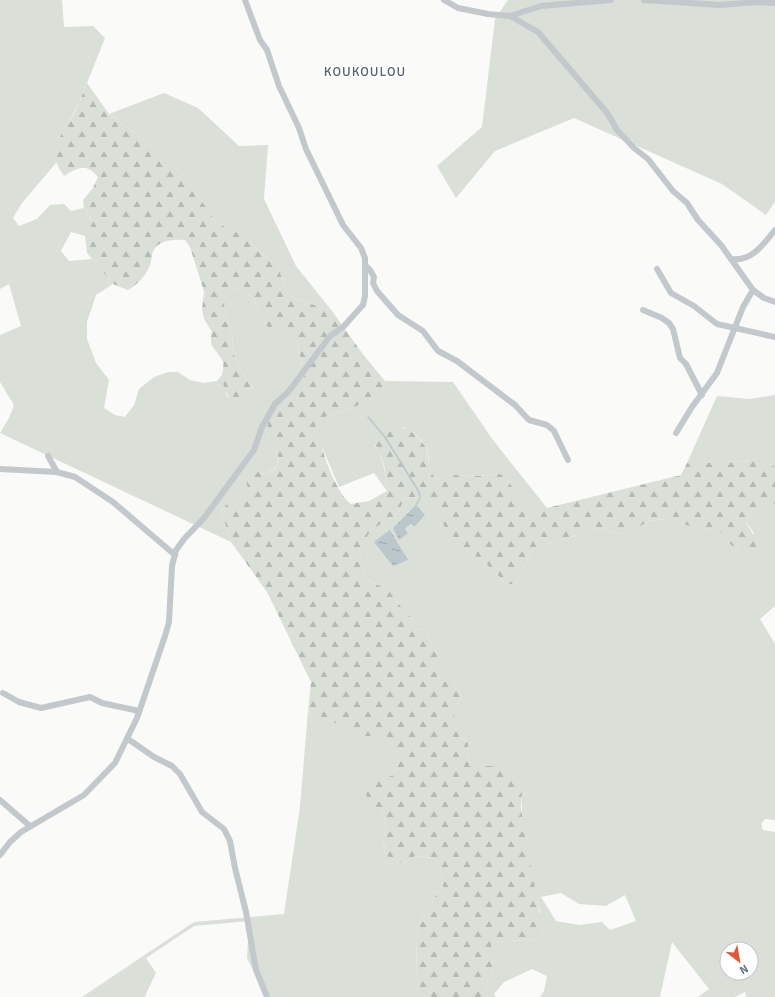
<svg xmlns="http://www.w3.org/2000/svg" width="775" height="997" font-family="Signika,sans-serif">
<defs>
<pattern id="forest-firs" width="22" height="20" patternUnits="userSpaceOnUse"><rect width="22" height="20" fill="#dadfd7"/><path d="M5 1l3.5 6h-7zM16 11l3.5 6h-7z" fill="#b4b9b4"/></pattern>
<pattern id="water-ripples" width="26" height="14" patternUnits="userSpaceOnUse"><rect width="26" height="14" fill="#bbc7cb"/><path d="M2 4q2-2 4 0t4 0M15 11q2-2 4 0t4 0" fill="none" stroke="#9ca6aa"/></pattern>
</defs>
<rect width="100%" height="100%" fill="#fafaf8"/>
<!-- green -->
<g fill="#dadfd7" fill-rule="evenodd">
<path d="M 0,0 L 62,0 L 64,27 L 93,26 L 105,38 L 79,103 L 59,139 L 55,155 L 56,163 L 22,203 L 13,218 L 19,226 L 37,219 L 50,205 L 64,204 L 71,211 L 84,208 L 93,222 L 85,236 L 71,232 L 61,251 L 69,261 L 92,259 L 113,284 L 96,295 L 87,322 L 87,339 L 96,363 L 109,380 L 104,408 L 115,415 L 125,417 L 134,405 L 139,389 L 154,377 L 168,372 L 178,372 L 190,380 L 204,383 L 217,381 L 222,375 L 227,397 L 253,389 C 247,379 235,362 233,351 C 232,346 233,340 232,335 C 228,318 213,296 240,288 L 253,298 L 267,327 L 273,331 L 282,332 L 296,340 L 303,369 L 269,417 L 266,434 C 276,449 291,469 260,474 L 254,469 L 247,493 L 226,505 L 221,511 L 231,542 L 0,433 L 9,418 L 14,405 L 0,382 L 0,335 L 21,326 L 9,284 L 0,289 Z"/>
<polygon points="508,0 775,0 775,202 766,215 722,184 574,118 495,151 456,198 437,166 482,127 495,19"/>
<polygon points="164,93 198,108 239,146 268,145 264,199 296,266 332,311 293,298 287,292 278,267 259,251 246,236 228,229 214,219 186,178 153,147 109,114"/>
<path d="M 385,381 L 453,382 L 493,440 L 547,508 L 531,508 L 520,498 L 506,478 L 500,474 L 476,476 L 452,475 L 436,479 C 426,469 431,462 427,450 C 423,440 413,432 404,427 L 375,445 C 383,461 387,474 387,491 L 374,473 L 339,487 L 319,440 L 316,425 L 320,418 C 333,415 377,401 383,390 C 384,387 385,383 385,381 Z"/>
<polygon points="775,395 775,467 760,459 725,463 687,463 717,396 749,399"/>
<path d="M 411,497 L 422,498 L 434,509 L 463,548 L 483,561 L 507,584 L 515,584 L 534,548 L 599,528 L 621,534 L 629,533 L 649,521 L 665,519 L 685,525 L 720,531 L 731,545 L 742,552 L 754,533 L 746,522 L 753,509 L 766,501 L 775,504 L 775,606 L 760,619 L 775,644 L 775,820 L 765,819 L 761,824 L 763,830 L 775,832 L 775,997 L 746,997 L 745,992 L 735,997 L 698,997 L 709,989 L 672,942 L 660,997 L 540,997 L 544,991 L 547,976 L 532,969 L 504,982 L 494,994 L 496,997 L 488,997 L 485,986 L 493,973 L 490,942 L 539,939 L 545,925 C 532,893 520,824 522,791 L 499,766 L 469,766 L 468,743 C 445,725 452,719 462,696 L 443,668 L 427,633 L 403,609 L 388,590 L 364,578 L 359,550 L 371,530 L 399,513 L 403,500 ZM 425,515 L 413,527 L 411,524 L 405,530 L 408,533 L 393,528 ZM 561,893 L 579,904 L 606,906 L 625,895 L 636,921 L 610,930 L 602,922 L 579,925 L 556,921 L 541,897 ZM 727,949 L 751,949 L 751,973 L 727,973 Z"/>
<path d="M 308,711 L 364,736 L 379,736 L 392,744 L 399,759 L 395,774 L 368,803 L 383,810 L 386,826 L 383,842 L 387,856 L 402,863 L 415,856 L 433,858 L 441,871 L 443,887 C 437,895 429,903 424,911 C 413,931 417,975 418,997 L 267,997 L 247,958 L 249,921 L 194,926 L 146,958 L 156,973 L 145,996 L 146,997 L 82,997 L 194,922 L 284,914 L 300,807 Z"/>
</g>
<!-- forest -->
<path fill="url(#forest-firs)" d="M 87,83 L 109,114 L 153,147 L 186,178 L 214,219 L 228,229 L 246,236 L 259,251 L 278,267 L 287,292 L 293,298 L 332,311 L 362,353 L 385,381 C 385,383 384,387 383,390 C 377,401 333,415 320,418 L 316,425 C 321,447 333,489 351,504 L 369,501 L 387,491 C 387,481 386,472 383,462 C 380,453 374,448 376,438 C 391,427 402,421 416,436 C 420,440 425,444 427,451 C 430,463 427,469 436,479 L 452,475 L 476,476 L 500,474 L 506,478 L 520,498 L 532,508 L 547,508 L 681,475 L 687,463 L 725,463 L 760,459 L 775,467 L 775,504 L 766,502 L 753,509 L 746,522 L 759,545 L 755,555 L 742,552 L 731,545 L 719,531 L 685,525 L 665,519 L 649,521 L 629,533 L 621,534 L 599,528 L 534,548 L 515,584 L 507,584 L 483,561 L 463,548 L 447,530 L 434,509 L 422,498 L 411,497 L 403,500 L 399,513 L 371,530 L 359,550 L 364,578 L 388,590 L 403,609 L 427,633 L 443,668 L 462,696 C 452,719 446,725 468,743 L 469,766 L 499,766 L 513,775 L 518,782 L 522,791 L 521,808 L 530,862 L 539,910 L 545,925 L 539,939 L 491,942 L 493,973 L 485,986 L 488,997 L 418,997 C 417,975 413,931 424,911 C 429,903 437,895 443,887 L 441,871 L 433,858 L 415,856 L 402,863 L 387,856 L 383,841 L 386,826 L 383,810 L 368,803 L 365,788 L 395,774 L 399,759 L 392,744 L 379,736 L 364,736 L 308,711 L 311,682 L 267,592 L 231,542 L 221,511 L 226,505 L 247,493 C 249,484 244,479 246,470 L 254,469 L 261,474 C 291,469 276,449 266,434 L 269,417 L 303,369 L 296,340 L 282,332 L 273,331 L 267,327 L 253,298 L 240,288 C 213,296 228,318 232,335 C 233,340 232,346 233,351 C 235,362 247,379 253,390 C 248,398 243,400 233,402 C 226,396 223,385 222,376 C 222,371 225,366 222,360 C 216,348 208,349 212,332 L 204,319 L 202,309 L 204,292 L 202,285 L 190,247 L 185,240 C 176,239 158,240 154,250 C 151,254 152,260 150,265 C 146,276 137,285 128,290 L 113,284 L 87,253 L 85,236 L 93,222 L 84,208 L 83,200 L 93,188 L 98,177 C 86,162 77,168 64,176 C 60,170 56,164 55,157 C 55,136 72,121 79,103 C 82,96 84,90 87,83 Z"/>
<!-- water -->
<g fill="url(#water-ripples)">
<polygon points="416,505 425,515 414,527 411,524 405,529 408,533 399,540 393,528"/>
<polygon points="390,530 408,560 393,566 374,542"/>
</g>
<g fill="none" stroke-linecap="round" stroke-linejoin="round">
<!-- stream -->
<polyline stroke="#bbc7cb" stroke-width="1.5" points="368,417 385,437 419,492 420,498 416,505"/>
<!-- minor -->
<g stroke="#c3c8cc" stroke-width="6">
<polyline points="444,0 458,8 488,14 510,16 541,6 611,0"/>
<polyline points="644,0 720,5 757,2 775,3"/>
<polyline points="510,16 538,32 608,114 617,130 634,148 648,159 673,191 687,203 698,220 721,245 753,290 764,298 775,302"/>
<path d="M 731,259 C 751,262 763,245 775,230"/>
<polyline points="365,265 370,270 374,277 373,283 377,291 398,315 423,331 438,351 457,361 515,405 529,420 547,425 554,431 568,460"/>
<polyline points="657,269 671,293 694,306 717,324 775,337"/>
<polyline points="643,310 662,318 669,323 673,329 680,358 686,364 702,395"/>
<polyline points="676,433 692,407 717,373 743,307 753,290"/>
<polyline points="48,456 57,472"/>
<polyline points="0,469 57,472 75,477 113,502 175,555"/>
<polyline points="3,693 19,702 41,708 90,697 102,703 139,711"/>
<polyline points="128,739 154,757 172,766 180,774 202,812 224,829 230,841 235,868 246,912 256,970 267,997"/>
<polyline points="0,800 30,826"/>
<polyline points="0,855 10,842 21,832 84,795 115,763 137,718 165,636 169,622 172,566 176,550 184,539 204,518 254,450 262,427 275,404 289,391 330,336 343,327 363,305 365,296 365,258 361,248 343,225 306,149 299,128 279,86 267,50 260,40 245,0"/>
</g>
</g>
<g text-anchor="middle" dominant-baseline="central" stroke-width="4" stroke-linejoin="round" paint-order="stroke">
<!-- quarter labels -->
<g font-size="13" letter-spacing="1" fill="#57646e" stroke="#fff">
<text x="365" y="72">KOUKOULOU</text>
</g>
</g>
<!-- north arrow -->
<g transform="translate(739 961) rotate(149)"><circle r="19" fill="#ffffff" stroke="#c1c8cd"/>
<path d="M0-3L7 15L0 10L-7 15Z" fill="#e4572e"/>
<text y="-6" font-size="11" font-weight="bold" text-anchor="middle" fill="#657683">N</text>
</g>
</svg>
